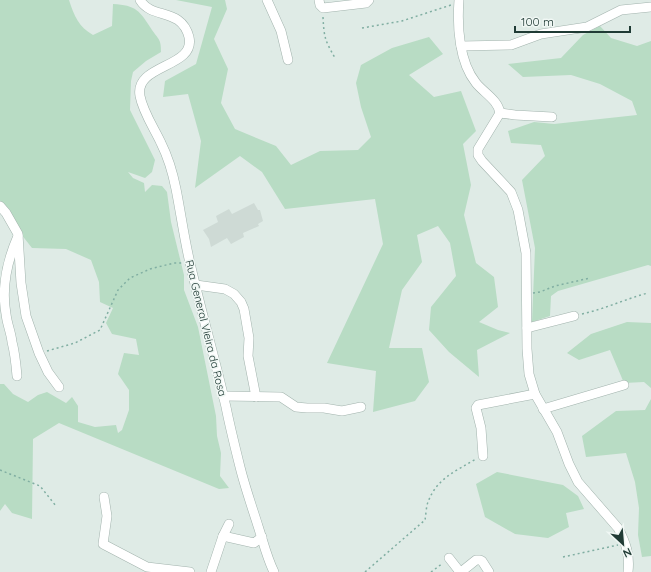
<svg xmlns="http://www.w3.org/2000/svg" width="651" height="572" font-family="Quicksand,sans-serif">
<rect width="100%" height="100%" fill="#dfebe6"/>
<!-- built -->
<polygon fill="#cedad5" points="254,203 258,210 260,210 263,221 258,224 259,226 243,233 244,237 231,244 227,238 211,247 209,239 203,230 218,222 216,216 229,209 232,214"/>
<!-- green -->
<g fill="#b8dcc4">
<path d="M 0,0 L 69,0 C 74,16 79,27 93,35 L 112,26 L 113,4 C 136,5 140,11 152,30 C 159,40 161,39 161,52 L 146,61 L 133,72 L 131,81 L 130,110 L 155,160 L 152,172 L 145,178 L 128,172 L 133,178 L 144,183 L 145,192 L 152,185 L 162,186 L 167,192 L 171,222 L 184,275 L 184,290 L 198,327 L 216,416 L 217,436 L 221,453 L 220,476 L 229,488 L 219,489 L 59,423 L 33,439 L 32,519 L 12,513 L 5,504 L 0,511 L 0,384 L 4,384 L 13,394 L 28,402 L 38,395 L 47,392 L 66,403 L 72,397 L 78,406 L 78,422 L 95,427 L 116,425 L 118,433 L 122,430 L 129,410 L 129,390 L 118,374 L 124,353 L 139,355 L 136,339 L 112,334 L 106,323 L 113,308 L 100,302 L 99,282 L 91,260 L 66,249 L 32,248 L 21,234 L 9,209 L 0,201 Z"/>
<polygon points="176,0 225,0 227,9 214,39 228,69 221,103 235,129 276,146 291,165 320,151 358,150 371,137 361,107 356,83 361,65 392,48 429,37 443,54 409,75 434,97 461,91 476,131 463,144 471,185 464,215 476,263 494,277 498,307 479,322 498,330 510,333 477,350 479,377 449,352 429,330 431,307 456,276 450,243 438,226 417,235 422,262 402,290 389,348 422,348 429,382 415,401 373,412 376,371 327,363 383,244 375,199 285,209 262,172 240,156 195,188 201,141 188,94 163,97 165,81 196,64 212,7"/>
<polygon points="600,26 611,38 637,46 651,41 651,266 648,265 558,291 551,296 550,316 532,322 535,248 522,180 545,156 541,145 511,143 508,131 534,122 554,124 637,115 632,101 600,84 571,75 523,77 508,64 561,58 583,35"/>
<polygon points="627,322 651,323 651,388 644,382 624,383 610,350 579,360 567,353 591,334"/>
<polygon points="651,399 651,556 642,557 638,535 639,508 635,482 626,453 586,457 582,436 616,411 645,410"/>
<polygon points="497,472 563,485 578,496 584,509 566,513 569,527 548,538 515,534 485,517 476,484"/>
</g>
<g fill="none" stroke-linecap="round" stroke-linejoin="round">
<!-- minor casing -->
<g stroke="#a2b3ad" stroke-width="10">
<g id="minor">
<path d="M 140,0 C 152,20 181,7 189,37 C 196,68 134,64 140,96 C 143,112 154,128 161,143 C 168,157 173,174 176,189 C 181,214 184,238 190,263 C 201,311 215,359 226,407 C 230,427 235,447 240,467 C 245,487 252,507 258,526 C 263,541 267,558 274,572"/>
<polyline points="267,0 281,31 288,60"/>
<polyline points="319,0 320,5 323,8 366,3 369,0"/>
<path d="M 459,0 C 457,26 459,62 476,83 C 484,93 498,100 500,113 L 478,149 L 478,155 L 482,161 L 511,192 L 518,210 L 526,253 L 527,349 L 529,374 L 535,394 L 557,432 L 569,464 L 578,482 L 618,528 C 626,543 630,555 628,572"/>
<polyline points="461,46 511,45 541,34 587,27 621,10 651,7"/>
<polyline points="500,113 515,115 552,117"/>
<polyline points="0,206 6,213 18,234 21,283 26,316 39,353 48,372 59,387"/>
<polyline points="196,285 225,289 234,294 241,302 244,309 249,338 248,356 256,397"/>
<polyline points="527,328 574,316"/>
<path d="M 17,376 C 16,364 15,353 12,342 C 11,332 7,324 6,314 C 1,286 7,261 18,236"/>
<polyline points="223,396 281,397 296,407 307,408 324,408 342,411 361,407"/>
<polyline points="543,409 624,385"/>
<polyline points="483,456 481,428 476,408 478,405 535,394"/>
<polyline points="104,497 107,516 103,544 147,567 190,572"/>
<polyline points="223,536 254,543 262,537"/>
<polyline points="449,558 460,572"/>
<polyline points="211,572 223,536 229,524"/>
<polyline points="461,572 476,560 480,560 482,561 489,572"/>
</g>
</g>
<!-- path -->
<g stroke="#80aea2" stroke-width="1.5" stroke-dasharray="2 3" stroke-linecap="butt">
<path d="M 323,17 C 324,38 325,40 335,58"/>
<polyline points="362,28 402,21 451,5"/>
<polyline points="533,293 540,292 555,286 590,278"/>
<path d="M 582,314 C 605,309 625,299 648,293"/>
<polyline points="47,351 75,343 100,330 118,290 130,278 150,269 174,263 182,263"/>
<polyline points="0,470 40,486 56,506"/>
<polyline points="563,557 618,545"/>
<path d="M 365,572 L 425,520 C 426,515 426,507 428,502 C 437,478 456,471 476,459"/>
<polyline points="431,572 443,563"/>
</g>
<!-- minor -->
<use href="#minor" stroke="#fff" stroke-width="9"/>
</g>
<g text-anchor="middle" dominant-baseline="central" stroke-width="3" stroke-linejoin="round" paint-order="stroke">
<!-- street labels -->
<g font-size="11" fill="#203b35" stroke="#f0f7f4">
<text transform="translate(206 328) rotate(76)">Rua General Vieira da Rosa</text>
</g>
</g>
<!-- north arrow -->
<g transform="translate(623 544) rotate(154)" stroke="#f0f7f4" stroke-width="3" paint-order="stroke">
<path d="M0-3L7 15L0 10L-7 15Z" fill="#203b35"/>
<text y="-6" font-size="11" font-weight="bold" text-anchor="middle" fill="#203b35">N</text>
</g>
<!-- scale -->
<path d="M515 26v6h115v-6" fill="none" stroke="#203b35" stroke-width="2"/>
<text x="521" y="26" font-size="12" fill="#203b35" stroke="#f0f7f4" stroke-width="3" paint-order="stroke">100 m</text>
</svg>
